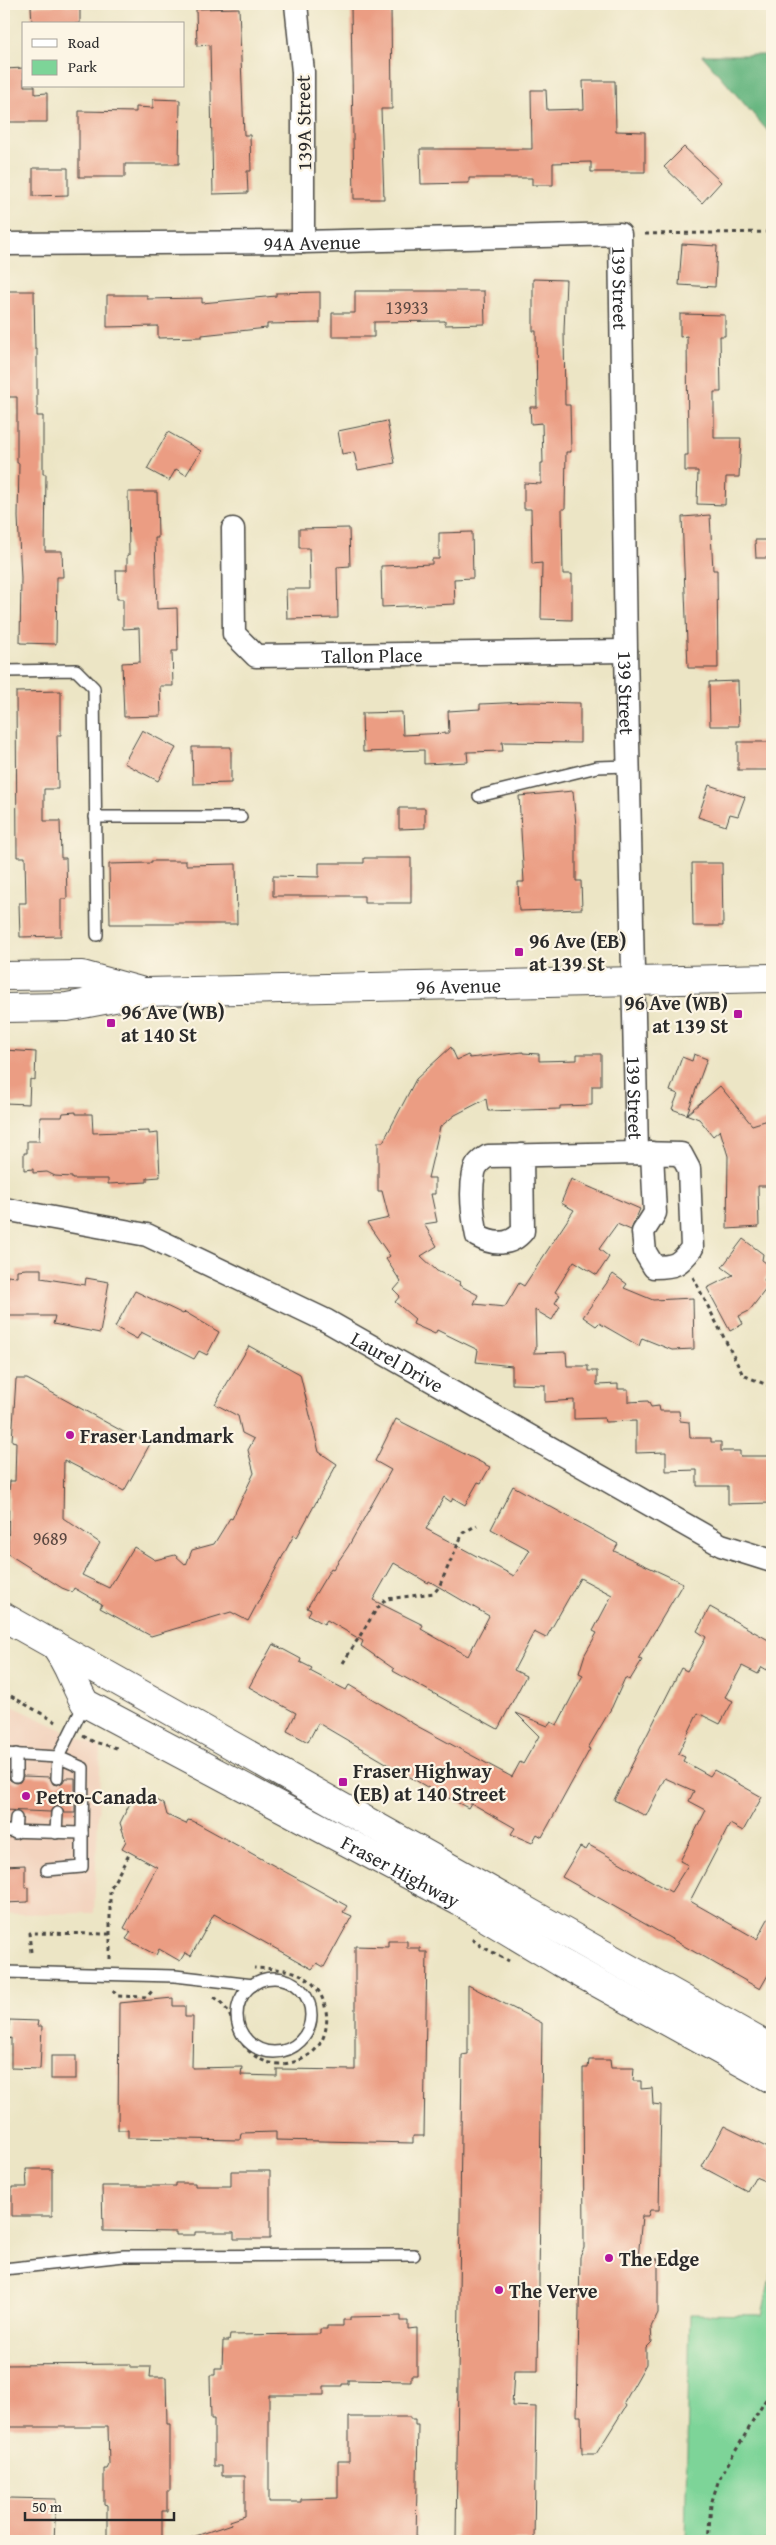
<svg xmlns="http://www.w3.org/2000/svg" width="776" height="2545" font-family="'Gentium Book Plus',serif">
<rect width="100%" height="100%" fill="#fcf5e5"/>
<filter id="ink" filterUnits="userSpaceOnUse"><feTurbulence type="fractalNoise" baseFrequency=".02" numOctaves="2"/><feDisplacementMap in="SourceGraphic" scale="10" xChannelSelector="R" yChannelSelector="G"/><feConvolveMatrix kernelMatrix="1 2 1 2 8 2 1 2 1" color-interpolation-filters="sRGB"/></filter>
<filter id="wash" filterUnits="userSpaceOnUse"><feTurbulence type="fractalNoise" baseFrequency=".0096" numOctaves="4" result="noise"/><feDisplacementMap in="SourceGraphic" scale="20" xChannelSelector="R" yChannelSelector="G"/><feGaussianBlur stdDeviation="1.12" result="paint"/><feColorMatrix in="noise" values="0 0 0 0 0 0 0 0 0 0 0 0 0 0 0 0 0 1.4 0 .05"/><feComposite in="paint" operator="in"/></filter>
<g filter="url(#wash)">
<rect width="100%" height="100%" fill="#ece5c5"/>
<!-- built -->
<polygon fill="#f3d4bf" points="4,1702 101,1748 94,1913 4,1914"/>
<!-- green -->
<polygon fill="#7dd498" stroke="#548062" points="772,2269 772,2541 685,2541 690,2314 762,2315"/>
<!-- forest -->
<polygon fill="#66b680" stroke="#487056" points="702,55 772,55 772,136"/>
<g id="blocks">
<!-- building -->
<g fill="#eb9d83" fill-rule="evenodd">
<polygon points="80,5 80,24 32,24 31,6"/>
<polygon points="391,6 392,109 381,109 384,199 354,199 351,7"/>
<polygon points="239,8 244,135 250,135 251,171 247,171 248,193 213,194 210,45 197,46 196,9"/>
<polygon points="24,68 24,86 35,86 35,94 47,93 47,122 4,122 4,69"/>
<polygon points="583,81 615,81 616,131 645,132 645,172 591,172 591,162 553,163 553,185 532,185 532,178 469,178 469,183 421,184 420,149 532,149 531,90 546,90 547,110 584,109"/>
<polygon points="153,99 180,100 179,164 125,164 125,177 79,177 79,111 136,112 136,107 153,108"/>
<polygon points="684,147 721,182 702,203 664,167"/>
<polygon points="33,168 68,168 68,195 33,196"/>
<polygon points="682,244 717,246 715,287 679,285"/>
<polygon points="533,279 566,280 564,331 565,405 570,405 571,452 566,452 565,509 562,509 563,574 572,574 572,620 541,619 542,563 532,564 531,509 524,509 524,483 541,484 541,463 543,463 542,423 531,424 530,407 537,407 536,331 533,331"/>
<polygon points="7,291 34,291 35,349 37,349 37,416 43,416 43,474 46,474 45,551 62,551 63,577 57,577 56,644 20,643 21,578 18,517 19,463 17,463 17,397 6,397"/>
<polygon points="355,291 484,291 485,324 445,325 445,321 374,322 374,337 332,337 332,313 355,313"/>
<polygon points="320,292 320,323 267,324 267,328 202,335 202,337 158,338 158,326 107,327 107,295 147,295 147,299 202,298 202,303 276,296 276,293"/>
<polygon points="680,314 725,315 725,336 720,336 721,392 714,392 714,438 741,438 739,477 726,477 725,505 697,504 698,471 685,471 685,455 688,455 687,336 680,337"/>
<polygon points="387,421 395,463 358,470 354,452 342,454 338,431"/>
<polygon points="168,432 201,451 186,475 176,469 169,481 147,469"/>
<polygon points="128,492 157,492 158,538 155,538 157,609 177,608 178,651 172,651 173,686 160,686 161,716 124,717 122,663 140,662 139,628 123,629 123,599 117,599 116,570 127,570 127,555 129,555"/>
<polygon points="710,515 713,570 717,570 718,668 688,668 682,517"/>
<polygon points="349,528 350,566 337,567 338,618 287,619 286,589 310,589 309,548 299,548 299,529"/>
<polygon points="472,532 473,578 454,579 455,604 382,607 381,566 432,564 432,559 439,559 439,533"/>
<polygon points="755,540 772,540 772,558 756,558"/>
<polygon points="738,681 739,726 710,726 709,682"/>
<polygon points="61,691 61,735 57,735 58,789 44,789 44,821 60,821 61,858 66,858 67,899 61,899 61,936 20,937 19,903 26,903 25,857 17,857 16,692"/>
<polygon points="528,702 580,703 580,743 502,742 503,751 467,752 468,762 424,764 424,750 363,752 362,713 402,712 403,735 449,733 448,711 480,709 480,704"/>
<polygon points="142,730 176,748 158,781 124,763"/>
<rect x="738" y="742" width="34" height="28"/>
<polygon points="192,747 231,747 231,783 193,784"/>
<polygon points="709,785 745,797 738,816 730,814 726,826 698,817"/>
<polygon points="573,791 576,826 576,881 581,881 582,909 519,911 518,882 524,882 519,796"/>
<polygon points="399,808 425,808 425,828 399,829"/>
<polygon points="364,858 411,858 411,903 364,903 364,896 273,896 273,876 319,877 319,863 364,863"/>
<polygon points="151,861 186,861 186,865 236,864 237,924 110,924 109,864 151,863"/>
<polygon points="692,863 722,863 723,926 693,926"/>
<polygon points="451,1047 457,1060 468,1055 470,1058 523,1052 523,1053 539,1054 539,1061 577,1060 577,1054 601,1054 601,1086 592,1086 592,1105 560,1106 560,1109 488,1111 486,1099 455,1115 440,1127 428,1178 435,1178 435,1194 431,1194 437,1222 424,1224 437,1246 421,1256 437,1271 460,1282 459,1285 478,1295 474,1304 505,1307 519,1283 524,1286 574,1210 561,1203 571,1179 640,1209 631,1230 617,1224 599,1249 609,1257 597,1275 574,1261 555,1292 560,1295 555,1303 560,1306 552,1320 535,1310 536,1349 533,1353 566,1352 567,1366 588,1366 588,1371 597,1371 597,1385 618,1384 618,1389 628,1389 628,1402 648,1401 651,1407 659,1406 660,1411 679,1411 680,1421 689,1422 690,1438 711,1438 711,1442 721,1442 721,1451 740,1451 740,1456 772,1456 772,1503 728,1504 728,1486 697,1486 697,1470 666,1471 666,1452 636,1453 636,1421 605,1422 604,1418 574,1419 574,1400 545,1402 545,1385 512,1384 512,1366 476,1362 478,1350 437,1330 435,1334 413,1324 415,1319 395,1302 400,1296 394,1290 401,1282 386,1259 390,1256 367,1223 389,1218 382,1191 378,1191 378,1142 383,1142 416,1079"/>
<polygon points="4,1050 36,1052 35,1080 30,1079 29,1104 4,1103"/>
<polygon points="694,1054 707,1059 687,1114 720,1086 752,1125 768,1120 772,1135 772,1186 758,1186 759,1227 727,1229 728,1156 720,1130 713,1136 699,1119 672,1109 678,1094 670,1091 682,1057 692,1061"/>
<polygon points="76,1112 76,1114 92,1114 93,1133 149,1131 149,1134 158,1133 160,1177 147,1178 147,1182 108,1184 108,1179 72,1179 72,1177 55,1176 47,1172 33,1173 33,1169 24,1170 24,1153 27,1153 27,1141 39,1141 40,1117 62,1117 63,1113"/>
<polygon points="743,1239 763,1254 762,1260 770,1266 767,1269 771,1271 764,1280 770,1284 749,1311 739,1316 743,1324 730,1331 707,1288 733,1275 722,1267"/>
<polygon points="26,1269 41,1269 41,1278 85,1285 86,1278 109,1282 100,1333 53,1324 55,1316 9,1316 7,1276 17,1277 17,1270"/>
<polygon points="613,1274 627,1284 624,1288 653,1300 693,1298 694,1349 672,1350 642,1338 639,1346 599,1323 596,1326 583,1317"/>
<polygon points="135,1291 183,1314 185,1312 219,1332 207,1355 199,1351 194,1359 141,1332 137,1339 115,1327"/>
<polygon points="249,1346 300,1374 319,1452 337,1464 297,1537 294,1535 248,1621 231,1612 151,1636 100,1608 102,1604 74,1588 72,1592 62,1588 8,1554 9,1492 10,1481 15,1481 16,1442 12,1441 16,1379 27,1379 131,1436 132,1434 150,1444 124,1491 64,1460 63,1518 100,1543 82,1575 109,1588 134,1547 155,1560 175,1555 186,1565 192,1550 214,1544 230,1518 232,1519 254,1473 248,1450 254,1439 242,1433 238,1416 215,1404"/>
<path d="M 396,1419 L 490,1467 L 481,1483 L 478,1482 L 465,1505 L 453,1498 L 451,1502 L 444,1497 L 426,1529 L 514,1576 L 530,1550 L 491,1529 L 513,1486 L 618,1544 L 614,1551 L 683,1583 L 638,1659 L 642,1660 L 630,1680 L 625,1678 L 612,1707 L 588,1748 L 590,1749 L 542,1837 L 537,1834 L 532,1843 L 511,1834 L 515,1828 L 471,1803 L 468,1808 L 445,1796 L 444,1797 L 318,1723 L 308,1742 L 287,1731 L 296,1713 L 249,1687 L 273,1644 L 301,1659 L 300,1662 L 312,1668 L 310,1671 L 346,1690 L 349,1685 L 417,1726 L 512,1777 L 520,1762 L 523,1764 L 539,1736 L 516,1713 L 548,1726 L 551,1722 L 557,1725 L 583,1675 L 579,1673 L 585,1654 L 597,1633 L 593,1631 L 612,1595 L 580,1578 L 546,1638 L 534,1632 L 514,1670 L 526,1676 L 498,1729 L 393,1671 L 394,1669 L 361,1646 L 363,1641 L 327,1620 L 324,1624 L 308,1615 L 311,1610 L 307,1608 L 331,1568 L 333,1569 L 348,1547 L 391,1470 L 375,1461 ZM 394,1563 L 428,1583 L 429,1581 L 489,1616 L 468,1656 L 421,1629 L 423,1625 L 373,1600 Z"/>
<polygon points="710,1607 772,1642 772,1661 767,1670 762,1667 758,1674 742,1666 725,1697 733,1701 720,1724 698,1713 678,1754 685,1757 683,1761 710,1776 714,1770 762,1797 743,1831 730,1824 690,1901 757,1939 772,1912 772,1968 760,1989 562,1877 580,1847 586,1850 589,1845 671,1892 688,1865 680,1861 706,1810 689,1801 694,1791 665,1778 646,1816 614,1800 681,1668 687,1671 703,1643 706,1637 697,1631"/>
<polygon points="4,1776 8,1776 10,1780 16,1783 20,1782 23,1776 50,1777 53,1784 57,1785 63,1782 65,1778 75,1778 75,1813 64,1813 61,1807 57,1806 50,1812 4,1810"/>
<polygon points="151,1797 164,1804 167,1815 186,1824 188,1820 193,1821 347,1906 343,1912 352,1916 324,1967 317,1963 312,1969 214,1914 191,1956 185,1953 180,1961 159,1949 156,1955 126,1939 131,1932 124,1928 157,1867 122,1848 126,1841 120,1823 130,1803"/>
<polygon points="25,1865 25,1887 28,1887 28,1902 4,1903 4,1866"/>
<polygon points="388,1941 407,1941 407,1948 420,1948 420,1952 427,1952 424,2136 413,2136 413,2143 276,2140 276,2132 241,2133 240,2140 128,2138 128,2130 118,2130 119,2003 173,1998 173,2006 185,2006 185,2017 193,2017 192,2068 242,2067 241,2075 277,2076 277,2069 355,2070 355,1946 388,1947"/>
<polygon points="468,1985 542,2023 538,2371 514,2371 512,2406 536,2407 534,2541 456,2541 462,2055 468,2054"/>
<polygon points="9,2020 38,2021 37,2026 42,2026 40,2069 11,2068 11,2038 8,2039"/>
<rect x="51" y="2056" width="25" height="23"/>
<polygon points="589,2060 610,2060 611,2068 634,2068 633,2081 641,2081 641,2089 652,2088 653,2104 661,2105 659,2210 650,2210 648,2216 642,2216 638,2259 658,2259 658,2313 651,2327 652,2342 646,2348 646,2364 624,2403 626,2406 596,2454 582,2454 581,2416 577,2416 580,2257 584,2248 583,2068 588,2068"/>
<polygon points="724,2126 772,2150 772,2184 755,2177 747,2191 702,2167"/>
<polygon points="26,2169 52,2169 52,2216 12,2216 12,2187 27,2187"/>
<polygon points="231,2171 270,2171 270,2239 234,2239 234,2232 195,2232 195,2235 176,2235 176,2232 103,2231 102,2186 176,2186 176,2183 195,2183 195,2186 231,2186"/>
<polygon points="401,2316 401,2321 408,2321 408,2329 417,2328 417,2375 411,2375 411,2381 348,2380 348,2384 342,2384 342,2386 324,2386 324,2395 269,2395 269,2502 301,2502 301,2499 338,2498 338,2461 349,2461 349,2417 410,2417 410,2419 415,2419 415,2425 418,2425 416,2541 190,2541 190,2538 231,2524 230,2521 245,2516 245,2476 222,2476 222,2466 214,2466 214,2419 211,2419 210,2375 215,2375 215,2368 222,2368 223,2341 229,2341 230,2335 320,2334 320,2329 327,2329 327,2326 343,2326 343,2320 350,2320 350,2317"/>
<polygon points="130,2364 130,2367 151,2367 150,2377 166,2377 167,2424 170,2424 170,2491 167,2491 167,2511 162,2511 162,2541 107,2541 107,2505 104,2504 104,2469 107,2469 109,2465 108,2427 7,2427 7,2422 4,2423 4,2365"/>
<polygon points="9,2498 56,2499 54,2541 4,2541 4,2499"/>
</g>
</g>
</g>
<g filter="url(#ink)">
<use href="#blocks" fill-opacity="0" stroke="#484742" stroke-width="1"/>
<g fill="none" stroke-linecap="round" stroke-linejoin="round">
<!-- service casing -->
<g stroke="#484742" stroke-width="14">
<g id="service">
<polyline points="4,671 76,670 94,688 97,935"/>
<polyline points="479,796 597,767 628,766"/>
<polyline points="95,817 241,817"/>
<polyline points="4,1754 58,1757 85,1703"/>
<polyline points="16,1754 16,1776"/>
<polyline points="4,1831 82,1833 83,1768 58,1757 57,1778"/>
<polyline points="15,1833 16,1818"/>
<polyline points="56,1833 57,1813"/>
<polyline points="47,1870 82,1867 82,1833"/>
<polyline points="4,1972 175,1976 253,1985"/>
<circle cx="274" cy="2015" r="37"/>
<polyline points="4,2269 124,2256 414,2255"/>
</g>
</g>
<!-- minor casing -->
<g stroke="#484742" stroke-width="25">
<g id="minor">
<polyline points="296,4 303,72 303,242"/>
<path id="s1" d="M 4,244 L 303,242 L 620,234 L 626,651 L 637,1153"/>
<path id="s2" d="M 233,529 L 234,634 L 256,656 L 626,651"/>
<path d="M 522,1155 L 523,1231 C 511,1246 493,1245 477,1236 C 473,1217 470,1192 474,1173 C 475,1165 481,1160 488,1156 L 637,1153 L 681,1154 L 689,1169 L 692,1248 C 679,1265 675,1267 654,1267 L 645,1252 L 643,1232 L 655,1213 L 652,1153"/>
<path id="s3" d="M 4,1209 L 147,1235 L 327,1321 L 721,1545 L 772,1561"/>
</g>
</g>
<!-- secondary casing -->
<g stroke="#484742" stroke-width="30">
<g id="secondary">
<polyline points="4,976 82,975 140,991"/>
<path id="s4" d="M 4,1008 L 67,1007 L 146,992 L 772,978"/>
</g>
</g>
<!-- primary casing -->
<g stroke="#484742" stroke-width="30">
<g id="primary">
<polyline points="4,1617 772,2049"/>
<path id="s5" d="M 53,1644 C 68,1661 73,1683 85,1703 L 460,1902 L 560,1962 L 772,2079"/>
</g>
</g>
<!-- path -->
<g stroke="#484742" stroke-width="3" stroke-dasharray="4 4" stroke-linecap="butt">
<polyline points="645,234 772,232"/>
<polyline points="693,1277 743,1375 772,1387"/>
<polyline points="343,1663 376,1610 386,1599 434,1593 439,1587 463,1533 477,1525"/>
<polyline points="4,1692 58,1723"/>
<polyline points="83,1736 94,1742 117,1748"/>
<polyline points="472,1939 481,1946 509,1961"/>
<polyline points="31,1952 29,1933 110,1934"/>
<polyline points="110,1959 110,1889 130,1853"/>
<polyline points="113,1990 118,1996 147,1997 152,1991"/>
<path d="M 214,1997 C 240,2014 227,2040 260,2059 C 279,2070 310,2062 321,2042 C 334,2019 324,1985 299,1974 C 286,1968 268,1969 254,1968"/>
<polyline points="708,2541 711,2504 719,2479 772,2389"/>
</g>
<!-- service -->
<use href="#service" stroke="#fff" stroke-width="11"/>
<!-- minor -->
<use href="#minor" stroke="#fff" stroke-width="22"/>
<!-- secondary -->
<use href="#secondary" stroke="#fff" stroke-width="28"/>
<!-- primary -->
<use href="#primary" stroke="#fff" stroke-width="28"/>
</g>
</g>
<!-- markers -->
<g fill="#b5179e" stroke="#fcf5e5" stroke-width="2">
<rect x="514" y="947" width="10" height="10" rx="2.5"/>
<rect x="733" y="1009" width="10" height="10" rx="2.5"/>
<rect x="106" y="1018" width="10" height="10" rx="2.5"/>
<circle cx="70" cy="1435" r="5"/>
<rect x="338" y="1777" width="10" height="10" rx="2.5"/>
<circle cx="26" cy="1796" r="5"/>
<circle cx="609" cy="2258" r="5"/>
<circle cx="499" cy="2290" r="5"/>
</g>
<g text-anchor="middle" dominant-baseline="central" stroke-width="4.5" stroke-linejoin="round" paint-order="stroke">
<!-- number labels -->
<g font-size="18" fill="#5b4841">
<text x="407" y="307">13933</text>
<text x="50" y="1538">9689</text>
</g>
<!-- street labels -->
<g font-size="20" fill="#2b2b2b" stroke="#fcf5e5">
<text transform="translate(303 123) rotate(-91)">139A Street</text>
<text stroke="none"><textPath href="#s1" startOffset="308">94A Avenue</textPath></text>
<text stroke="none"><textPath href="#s1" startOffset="670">139 Street</textPath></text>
<text stroke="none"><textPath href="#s2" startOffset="252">Tallon Place</textPath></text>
<text stroke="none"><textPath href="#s1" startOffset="1075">139 Street</textPath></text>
<text stroke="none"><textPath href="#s4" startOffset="456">96 Avenue</textPath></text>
<text stroke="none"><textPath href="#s1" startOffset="1480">139 Street</textPath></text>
<text stroke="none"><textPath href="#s3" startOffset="426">Laurel Drive</textPath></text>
<text stroke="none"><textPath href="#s5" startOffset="425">Fraser Highway</textPath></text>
</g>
<!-- poi labels -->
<g font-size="20" font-weight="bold" fill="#2b2b2b" stroke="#fcf5e5" text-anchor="start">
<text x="529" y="940">96 Ave (EB)<tspan x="529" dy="23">at 139 St</tspan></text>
<text x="728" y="1002" text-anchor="end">96 Ave (WB)<tspan x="728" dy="23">at 139 St</tspan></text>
<text x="121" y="1011">96 Ave (WB)<tspan x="121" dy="23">at 140 St</tspan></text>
<text x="80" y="1435">Fraser Landmark</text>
<text x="353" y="1770">Fraser Highway<tspan x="353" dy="23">(EB) at 140 Street</tspan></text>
<text x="36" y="1796">Petro-Canada</text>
<text x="619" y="2258">The Edge</text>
<text x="509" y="2290">The Verve</text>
</g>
</g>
<!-- margin -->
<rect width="776" height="2545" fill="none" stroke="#fcf5e5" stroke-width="20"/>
<!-- legend -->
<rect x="22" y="22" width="162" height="65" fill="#fcf5e5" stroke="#a8a49b"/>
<rect x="32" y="39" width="25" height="8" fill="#ffffff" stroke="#a8a49b"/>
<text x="68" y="48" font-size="15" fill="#2b2b2b">Road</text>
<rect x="32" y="60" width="25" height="15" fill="#7dd498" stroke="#a8a49b"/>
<text x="68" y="72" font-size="15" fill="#2b2b2b">Park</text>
<!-- scale -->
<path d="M25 2512v8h149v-8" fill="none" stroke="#2b2b2b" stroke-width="2.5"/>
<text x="32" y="2512" font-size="15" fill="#2b2b2b" stroke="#fcf5e5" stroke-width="4" paint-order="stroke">50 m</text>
</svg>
